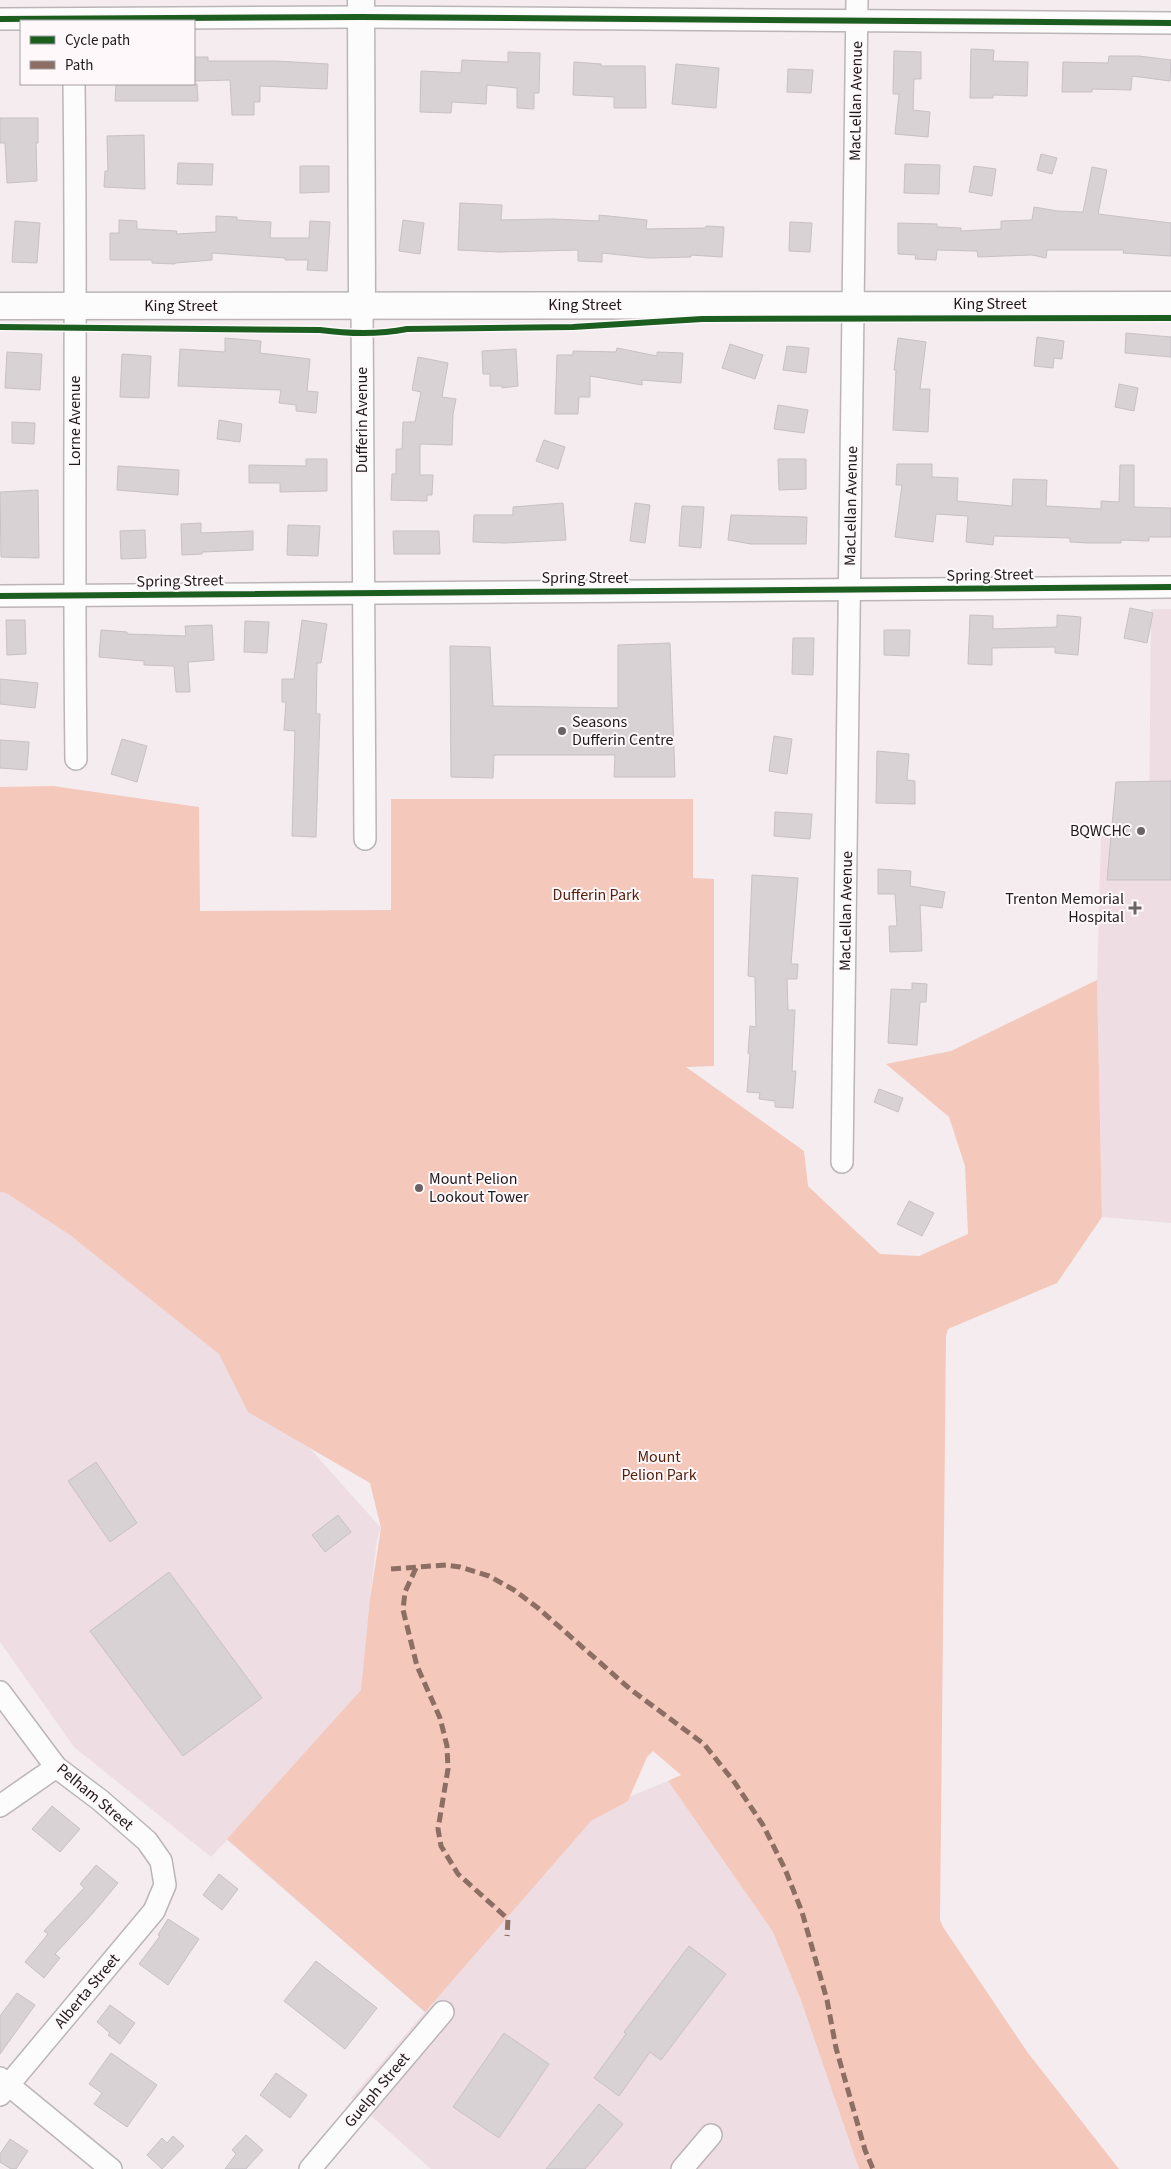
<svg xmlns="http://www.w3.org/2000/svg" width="1171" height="2169" font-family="'Source Sans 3',sans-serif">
<rect width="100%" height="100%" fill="#f4ecef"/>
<!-- built -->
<g fill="#eedee4">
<polygon points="1151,609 1171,609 1171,1223 1102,1217 1097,980 1101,835 1149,833"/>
<polygon points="0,1192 6,1193 70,1235 201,1326 381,1528 377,1539 370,1599 602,1808 668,1781 773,1932 819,2045 859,2169 431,2169 351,2098 425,2012 227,1840 211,1857 74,1747 0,1642"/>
</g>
<!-- green -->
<polygon fill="#f5c8bc" points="53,786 199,807 200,911 391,910 391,799 693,799 693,878 714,879 714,1066 686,1067 804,1151 808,1186 880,1254 919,1256 968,1234 965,1166 949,1117 886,1064 951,1051 1097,980 1102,1217 1057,1283 948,1329 946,1336 940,1920 943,1927 1028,2053 1119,2169 859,2169 802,2003 773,1932 668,1781 681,1775 653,1751 647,1757 628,1801 591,1821 425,2012 227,1839 361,1690 370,1599 381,1528 370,1483 248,1412 219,1354 70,1235 6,1193 0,1192 0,787"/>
<!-- building -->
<g fill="#d8d2d5" stroke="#c7c1c4">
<polygon points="971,49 994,50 993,61 1028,62 1027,96 993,95 993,98 970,98"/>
<polygon points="894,51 921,52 921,79 914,79 913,110 930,112 928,137 895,134 899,94 893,94"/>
<polygon points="508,52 540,53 539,93 534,93 534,109 517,108 517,88 487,85 486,104 452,102 451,113 420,112 421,71 461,73 462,60 508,62"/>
<polygon points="1109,56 1139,56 1171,60 1170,81 1132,76 1131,90 1092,89 1092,92 1062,92 1063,62 1108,63"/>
<polygon points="194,57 208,57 208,61 276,61 328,64 327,89 260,86 260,102 254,102 254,115 232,115 230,80 194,81"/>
<polygon points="574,62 601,64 601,66 645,66 646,108 614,108 614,97 573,95"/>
<polygon points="676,64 719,68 716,108 672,104"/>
<polygon points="788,69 813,70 811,93 787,92"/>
<polygon points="116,84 197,84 198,101 115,101"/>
<polygon points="0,118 38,118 38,143 36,143 37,181 7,183 5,143 0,143"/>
<polygon points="144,135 145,189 104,187 105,171 108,171 107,136"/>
<polygon points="1041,154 1057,158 1052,174 1037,170"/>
<polygon points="178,163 213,164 212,185 177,184"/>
<polygon points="905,164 940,165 939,194 904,193"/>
<polygon points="300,166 329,166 329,192 300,193"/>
<polygon points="974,166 996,169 992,196 969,192"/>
<polygon points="1092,167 1107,170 1098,214 1171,223 1171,256 1123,253 1124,250 1047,250 1046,258 1032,255 978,257 977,251 937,250 936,260 915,259 916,255 898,254 898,223 937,224 937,227 961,228 961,231 1001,229 1001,221 1032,220 1034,207 1057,211 1083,212"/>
<polygon points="460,203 502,205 501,220 553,219 599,221 599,215 647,220 646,229 706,228 706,226 724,227 722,257 691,255 691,257 649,258 602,253 602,262 578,261 578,250 500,252 458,250"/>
<polygon points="216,216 237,217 237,220 271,222 270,238 309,238 310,221 330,222 327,271 307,270 308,260 285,260 285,258 212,253 212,260 175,263 175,264 152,263 152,260 110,260 110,233 119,233 119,220 137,221 137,229 177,231 176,234 216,232"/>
<polygon points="403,220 424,223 420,254 399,251"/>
<polygon points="15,221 40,223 37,263 12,262"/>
<polygon points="790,222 812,223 810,252 789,251"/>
<polygon points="1126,333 1171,337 1171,357 1125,353"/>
<polygon points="1037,337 1064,341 1062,359 1054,358 1053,368 1034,366"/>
<polygon points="225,338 261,341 260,353 310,359 307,391 318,392 316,413 296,411 296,405 279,403 281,390 178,386 180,349 225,352"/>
<polygon points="898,338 926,342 920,389 930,389 928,432 893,430 896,370 894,370"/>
<polygon points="730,344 763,355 755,379 722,368"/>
<polygon points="787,346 809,348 806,373 783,370"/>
<polygon points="617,348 657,356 657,352 683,353 681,383 642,380 642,385 590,376 590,397 579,397 578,414 555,414 557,355 573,355 573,351 616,352"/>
<polygon points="516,349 518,386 502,388 502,386 490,386 490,374 483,374 482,351"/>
<polygon points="7,352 42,354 40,390 5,388"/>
<polygon points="122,354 151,356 149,398 120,397"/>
<polygon points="418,357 448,363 442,397 456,399 453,414 452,445 420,444 420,475 433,475 432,495 427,495 427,501 391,500 392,474 396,474 396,449 402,449 403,422 415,422 421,392 412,390"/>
<polygon points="1119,384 1138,388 1134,411 1115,407"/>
<polygon points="778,405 808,410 804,433 774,429"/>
<polygon points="219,420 242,424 240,442 217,439"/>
<polygon points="12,422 35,423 34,444 12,443"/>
<polygon points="544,440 565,447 558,469 536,461"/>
<polygon points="306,459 327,459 327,491 280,492 280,483 249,483 249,465 306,466"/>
<polygon points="778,459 806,459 806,489 779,490"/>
<polygon points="897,464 932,464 932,477 958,478 957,501 1012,506 1013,479 1047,480 1046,506 1101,509 1101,501 1119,502 1120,465 1134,465 1134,507 1171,508 1171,537 1149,537 1149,541 1121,540 1121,543 1089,543 1070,542 1070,538 994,536 993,545 966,542 968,516 936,514 933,542 895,537 902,485 896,485"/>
<polygon points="118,466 179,470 178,495 117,490"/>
<polygon points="38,490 39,558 1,557 0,492"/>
<polygon points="563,503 566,540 506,543 473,542 474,515 513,515 513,507"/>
<polygon points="635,503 650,505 645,543 630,541"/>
<polygon points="682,506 704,507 701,548 679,546"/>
<polygon points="731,515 807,517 806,544 751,544 728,540"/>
<polygon points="201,523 201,533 253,531 253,550 202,552 202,554 182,555 181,524"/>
<polygon points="288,525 320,526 318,556 287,555"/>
<polygon points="145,530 146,558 121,559 120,531"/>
<polygon points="393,531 439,531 440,554 394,554"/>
<polygon points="1130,608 1153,613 1147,643 1124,638"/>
<polygon points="970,615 993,616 993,629 1057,627 1057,615 1081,617 1078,655 1055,653 1055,647 992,648 992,665 968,664"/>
<polygon points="6,620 25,620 26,654 7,655"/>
<polygon points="302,620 327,624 321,663 317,663 316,714 320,714 316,837 292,836 295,731 284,730 286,702 282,702 282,679 294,679"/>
<polygon points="245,621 269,622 267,653 244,652"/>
<polygon points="212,625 214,660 188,662 190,692 176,692 174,666 144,665 144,661 99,657 101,630 127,632 127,634 186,636 185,626"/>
<polygon points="884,630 910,630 909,656 884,655"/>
<polygon points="793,638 814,638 813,675 792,674"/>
<polygon points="670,643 675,777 614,777 615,755 494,755 493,778 451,777 450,646 490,647 493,706 618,708 618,645"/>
<polygon points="0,679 38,683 35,708 0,704"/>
<polygon points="774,736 792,739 787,774 769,771"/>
<polygon points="122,739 147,746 137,782 111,774"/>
<polygon points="0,740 29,742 27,770 0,768"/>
<polygon points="877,751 909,754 907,780 915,781 915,804 876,803"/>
<polygon points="1171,781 1171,880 1107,880 1116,782"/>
<polygon points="775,812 812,814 810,839 774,836"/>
<polygon points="878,869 911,871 910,886 945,892 942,908 920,905 922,951 890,952 889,926 897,926 895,894 878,894"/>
<polygon points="752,875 798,878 791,964 798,964 797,979 787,979 788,1010 795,1010 792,1071 796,1071 793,1108 775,1107 775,1101 759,1099 760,1093 747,1092 750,1054 748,1053 750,1026 756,1027 755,977 748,976"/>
<polygon points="912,983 927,984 926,1002 920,1002 917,1045 888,1043 891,989 912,990"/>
<polygon points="879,1089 903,1098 898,1112 874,1102"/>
<polygon points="909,1201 934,1213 922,1236 897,1224"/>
<polygon points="96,1462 137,1523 110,1542 68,1481"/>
<polygon points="338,1515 351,1532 325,1552 312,1535"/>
<polygon points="169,1572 262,1698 183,1756 90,1631"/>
<polygon points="52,1806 80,1829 60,1852 32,1829"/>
<polygon points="96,1865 118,1883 93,1913 55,1954 60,1958 44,1978 25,1962 48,1934 44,1931 84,1888 80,1884"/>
<polygon points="219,1874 238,1889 222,1910 203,1895"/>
<polygon points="168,1919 199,1939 168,1985 139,1964 160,1936 158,1935"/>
<polygon points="689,1946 726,1974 661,2060 650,2052 619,2096 594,2078 626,2034 624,2032"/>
<polygon points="316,1961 377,2008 345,2049 284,2001"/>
<polygon points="17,1993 35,2005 0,2054 0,2016"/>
<polygon points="110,2005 135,2023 120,2044 108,2035 110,2033 97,2022"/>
<polygon points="504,2033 549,2064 499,2138 453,2107"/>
<polygon points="111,2053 157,2085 127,2127 94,2104 102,2093 89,2084"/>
<polygon points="276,2073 307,2095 290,2118 260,2095"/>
<polygon points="599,2104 623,2124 585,2169 546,2169"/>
<polygon points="246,2135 263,2150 246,2169 225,2169 236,2154 232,2150"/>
<polygon points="173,2136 184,2146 162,2169 147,2155 162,2138 167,2143"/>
<polygon points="10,2139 28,2151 16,2169 11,2169 0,2162 0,2154"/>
</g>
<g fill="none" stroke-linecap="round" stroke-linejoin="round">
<!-- minor casing -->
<g stroke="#bbb5b7" stroke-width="24">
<g id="minor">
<polyline points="0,19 361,17 1171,23"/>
<path d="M 74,84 C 77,309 73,534 76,759"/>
<polyline points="362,306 365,839"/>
<polyline points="0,596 1171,587"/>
<polyline points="842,1162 857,0"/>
<polyline points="0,1692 56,1767 100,1800 147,1841 161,1861 165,1885 154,1911 0,2095"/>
<polyline points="0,1806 56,1767"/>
<polyline points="0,2078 111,2169"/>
<polyline points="310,2169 443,2012"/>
<polyline points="682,2169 711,2135"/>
</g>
</g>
<!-- tertiary casing -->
<g stroke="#bbb5b7" stroke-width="29">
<g id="tertiary">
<polyline points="361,0 362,306"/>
<polyline points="0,306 1171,305"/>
</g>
</g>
<!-- minor -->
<use href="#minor" stroke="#fdfcfd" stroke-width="21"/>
<!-- tertiary -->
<use href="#tertiary" stroke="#fdfcfd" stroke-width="26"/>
<!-- quiet -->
<g stroke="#8d6e63" stroke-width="5" stroke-dasharray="10 5" stroke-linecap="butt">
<polyline points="416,1568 405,1592 403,1610 417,1666 440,1718 447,1746 448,1769 438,1829 441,1846 458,1874 508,1919 507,1936"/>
<polyline points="391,1569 446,1565 460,1567 489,1576 514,1590 538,1608 630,1689 704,1744 735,1783 763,1825 785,1869 802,1912 827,2000 836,2048 865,2150 873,2169"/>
</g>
<!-- cycleway casing -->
<g stroke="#fef8fa" stroke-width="9">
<g id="cycleway">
<polyline points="0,19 361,17 1171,23"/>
<path d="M 0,327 L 320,330 C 350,334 377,335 407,329 L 573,327 L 702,319 L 1171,318"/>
<polyline points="0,596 1171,587"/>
</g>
</g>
<!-- cycleway -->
<use href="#cycleway" stroke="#1b5e20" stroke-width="6"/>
</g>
<!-- markers -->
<g fill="#696365" stroke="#fef8fa" stroke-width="2">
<circle cx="562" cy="731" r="5"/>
<circle cx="1141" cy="831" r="5"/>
<path d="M1132.5 900.5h5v5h5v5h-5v5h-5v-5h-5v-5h5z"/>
<circle cx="419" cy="1188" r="5"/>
</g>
<g text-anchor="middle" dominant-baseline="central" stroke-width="4" stroke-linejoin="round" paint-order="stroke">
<!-- street labels -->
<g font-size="16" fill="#1e191b" stroke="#fef8fa">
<text transform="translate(856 101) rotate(-89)">MacLellan Avenue</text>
<text x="990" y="304">King Street</text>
<text x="585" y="305">King Street</text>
<text x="181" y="306">King Street</text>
<text transform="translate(362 420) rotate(-90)">Dufferin Avenue</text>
<text transform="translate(75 421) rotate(-90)">Lorne Avenue</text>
<text transform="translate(851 506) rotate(-89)">MacLellan Avenue</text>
<text transform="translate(990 575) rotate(-1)">Spring Street</text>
<text x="585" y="578">Spring Street</text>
<text transform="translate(180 581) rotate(-1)">Spring Street</text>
<text transform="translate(846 911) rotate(-89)">MacLellan Avenue</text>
<text transform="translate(95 1797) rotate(40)">Pelham Street</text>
<text transform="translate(87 1991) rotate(-50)">Alberta Street</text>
<text transform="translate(377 2090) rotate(-50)">Guelph Street</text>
</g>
<!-- poi labels -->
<g font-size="16" fill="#1e191b" stroke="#fef8fa" text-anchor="start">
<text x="572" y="722">Seasons<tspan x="572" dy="18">Dufferin Centre</tspan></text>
<text x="1131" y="831" text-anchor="end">BQWCHC</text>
<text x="1124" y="899" text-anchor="end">Trenton Memorial<tspan x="1124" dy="18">Hospital</tspan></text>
<text x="429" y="1179">Mount Pelion<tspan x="429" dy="18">Lookout Tower</tspan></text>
</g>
<!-- park labels -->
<g font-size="16" fill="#57200c" stroke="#fef8fa">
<text x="596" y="895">Dufferin Park</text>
<text x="659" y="1457">Mount<tspan x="659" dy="18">Pelion Park</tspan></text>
</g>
</g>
<!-- legend -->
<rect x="20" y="20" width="175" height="65" fill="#fef8fa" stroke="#a49fa1"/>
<rect x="30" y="36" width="25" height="8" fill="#1b5e20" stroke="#a49fa1"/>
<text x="65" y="45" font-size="15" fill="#1e191b">Cycle path</text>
<rect x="30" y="61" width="25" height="8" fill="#8d6e63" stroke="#a49fa1"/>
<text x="65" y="70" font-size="15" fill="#1e191b">Path</text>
</svg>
